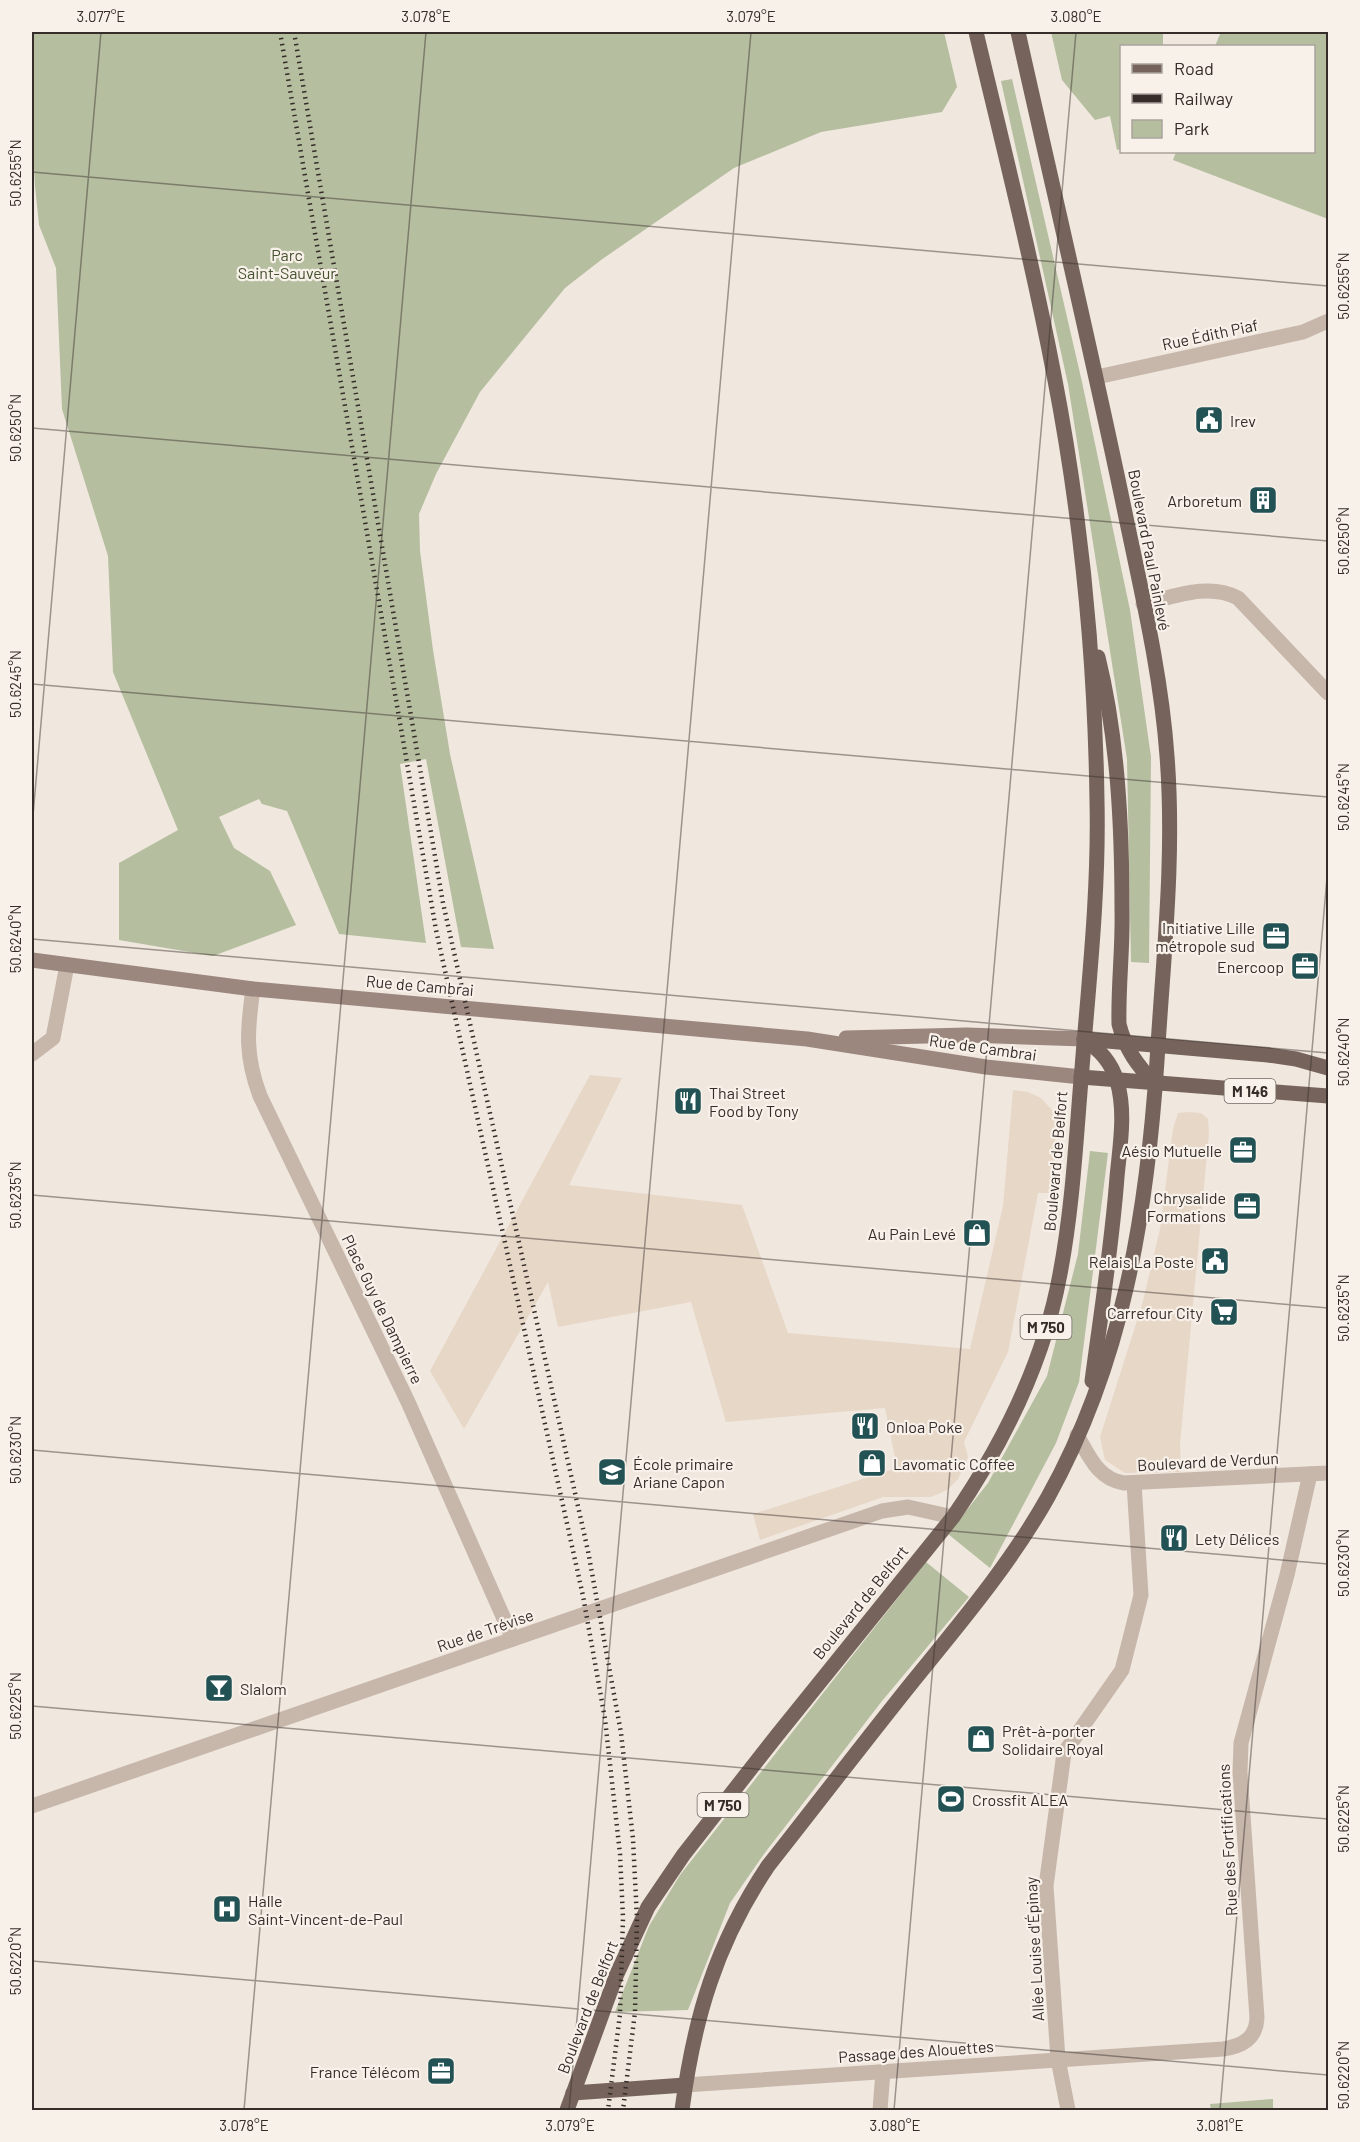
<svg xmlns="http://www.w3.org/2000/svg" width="1360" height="2142" font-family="Barlow,sans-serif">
<rect width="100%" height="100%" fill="#f0e7de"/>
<!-- green -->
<g fill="#b5be9f">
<polygon points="32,32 944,32 957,87 942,112 821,132 734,168 601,260 565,288 480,392 436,474 419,514 420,551 433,650 450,754 494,949 461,947 426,759 400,764 426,943 339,934 287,811 262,804 259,799 219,817 234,848 270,871 296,925 213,956 119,940 119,863 178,830 113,672 108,556 62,409 56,268 39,225 35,186 32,132"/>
<polygon points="1051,32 1163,32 1163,46 1122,46 1121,149 1117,150 1110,116 1095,120 1062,80"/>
<polygon points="1221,32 1328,32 1328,219 1173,160 1176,152 1314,152 1314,46 1215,46"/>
<polygon points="1012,79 1082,382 1130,610 1151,757 1149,963 1131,962 1127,759 1068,384 1001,81"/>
<polygon points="1090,1151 1108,1153 1079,1382 1056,1443 990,1568 948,1534 988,1483 1047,1376 1078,1254"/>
<polygon points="926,1562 969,1597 882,1701 764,1854 730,1903 688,2010 615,2012 649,1926 680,1875"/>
<polygon points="1273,2099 1273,2110 1211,2110 1210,2104"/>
</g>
<!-- plaza -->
<g fill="#e7d7c7">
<polygon points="590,1075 622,1078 569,1185 742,1205 788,1333 970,1349 1003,1206 1013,1090 1028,1092 1041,1098 1052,1110 1056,1129 1051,1193 1038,1193 1008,1352 964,1442 968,1457 958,1479 947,1490 931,1497 883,1497 760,1540 753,1514 897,1468 885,1408 726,1422 691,1302 558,1327 548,1282 464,1429 430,1371"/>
<polygon points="1187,1112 1201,1113 1208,1119 1209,1133 1180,1444 1181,1472 1125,1473 1105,1460 1100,1437 1142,1305 1160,1229 1173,1129 1178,1113"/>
</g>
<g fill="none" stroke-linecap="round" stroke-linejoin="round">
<!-- pedestrian -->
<polyline stroke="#c7b7ab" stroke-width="15" points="1068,2110 1058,2059 1046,1886 1064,1753 1122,1670 1141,1595 1134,1483"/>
<!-- minor -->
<g stroke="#c7b7ab" stroke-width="15">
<polyline points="1097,377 1303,332 1328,321"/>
<path d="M 1143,604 C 1173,597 1209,582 1238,598 L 1328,693"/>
<path d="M 253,989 C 247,1031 245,1056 260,1096 L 408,1402 L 513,1639"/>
<polyline points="32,1054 53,1038 67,965"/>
<path d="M 1077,1435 C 1089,1456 1098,1479 1124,1483 L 1328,1473"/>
<polyline points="32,1806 882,1511 908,1507 953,1517"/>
<path d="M 685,2085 L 1223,2049 C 1242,2046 1256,2039 1257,2018 L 1240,1772 L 1241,1743 L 1287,1575 L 1310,1474"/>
<polyline points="880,2110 883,2071"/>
</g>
<!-- secondary -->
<g stroke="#9b877d" stroke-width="15">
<polyline points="32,960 253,989 807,1039 986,1067 1081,1077"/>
<polyline points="846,1038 967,1035 1084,1039"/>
</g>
<!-- primary -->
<g stroke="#76645c" stroke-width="15">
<path d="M 1098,657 C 1118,738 1122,827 1122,910 C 1123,948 1118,986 1119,1024 C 1125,1049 1138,1066 1155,1084"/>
<path d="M 1084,1039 C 1100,1050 1111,1062 1117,1081 C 1126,1112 1120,1145 1117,1177 C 1112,1245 1101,1313 1092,1381"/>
<polyline points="1084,1039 1268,1055 1296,1059 1328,1068"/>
<polyline points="1081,1077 1328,1096"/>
<polyline points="573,2093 685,2085"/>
<path d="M 567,2110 L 616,1976 L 648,1907 L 684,1854 L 778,1734 L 953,1517 C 1003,1444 1044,1362 1060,1274 C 1073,1206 1076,1137 1082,1068 C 1089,980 1099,890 1097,801 C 1095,659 1081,514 1054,375 C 1032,260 1003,146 976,32"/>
<path d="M 682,2110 C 694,2018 716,1944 768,1866 C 817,1804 865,1741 914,1680 C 962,1621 1011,1563 1048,1497 C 1123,1362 1147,1213 1157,1061 C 1163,959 1175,858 1167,756 C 1161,671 1140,586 1123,503 C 1090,345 1053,189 1018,32"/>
</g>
<!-- rail -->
<g stroke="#362d2a" stroke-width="4.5" stroke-dasharray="1.5 4.5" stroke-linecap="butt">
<polyline points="280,32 436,930 583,1596 605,1719 620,1854 623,1918 620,2014 608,2110"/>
<polyline points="294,32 443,903 588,1551 621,1733 633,1839 637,1919 635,2012 623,2110"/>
</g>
</g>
<!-- ticks -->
<path fill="none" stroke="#362d2a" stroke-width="1.5" stroke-opacity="0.45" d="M 32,172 L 1328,286M 32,428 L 1328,541M 32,684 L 1328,797M 32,827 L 101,32M 32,939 L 1328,1053M 32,1195 L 1328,1308M 32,1450 L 1328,1564M 32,1706 L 1328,1819M 32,1961 L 1328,2075M 244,2110 L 426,32M 569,2110 L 751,32M 894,2110 L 1076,32M 1220,2110 L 1328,866"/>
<!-- icons -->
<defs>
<g id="civic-square" transform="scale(1.5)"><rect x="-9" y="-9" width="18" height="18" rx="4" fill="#235254" stroke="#f8f1ea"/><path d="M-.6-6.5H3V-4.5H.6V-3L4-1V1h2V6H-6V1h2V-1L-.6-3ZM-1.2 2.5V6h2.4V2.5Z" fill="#fff"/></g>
<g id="building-square" transform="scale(1.5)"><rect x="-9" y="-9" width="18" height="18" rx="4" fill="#235254" stroke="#f8f1ea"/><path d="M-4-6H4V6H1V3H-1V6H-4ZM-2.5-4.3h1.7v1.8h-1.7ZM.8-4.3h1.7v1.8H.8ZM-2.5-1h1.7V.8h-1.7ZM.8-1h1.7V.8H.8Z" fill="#fff"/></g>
<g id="office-square" transform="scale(1.5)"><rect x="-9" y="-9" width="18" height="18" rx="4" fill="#235254" stroke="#f8f1ea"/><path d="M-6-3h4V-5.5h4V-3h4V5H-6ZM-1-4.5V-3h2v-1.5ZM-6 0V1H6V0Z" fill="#fff"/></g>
<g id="restaurant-square" transform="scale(1.5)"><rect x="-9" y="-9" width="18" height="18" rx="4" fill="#235254" stroke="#f8f1ea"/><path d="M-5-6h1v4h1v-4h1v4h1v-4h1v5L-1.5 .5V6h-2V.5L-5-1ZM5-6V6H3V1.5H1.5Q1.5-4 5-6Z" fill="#fff"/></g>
<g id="shop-square" transform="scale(1.5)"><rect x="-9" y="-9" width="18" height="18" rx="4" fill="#235254" stroke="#f8f1ea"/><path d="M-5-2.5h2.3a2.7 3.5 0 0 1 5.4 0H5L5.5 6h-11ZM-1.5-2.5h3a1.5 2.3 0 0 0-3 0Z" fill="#fff"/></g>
<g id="supermarket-square" transform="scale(1.5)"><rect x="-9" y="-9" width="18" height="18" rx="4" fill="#235254" stroke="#f8f1ea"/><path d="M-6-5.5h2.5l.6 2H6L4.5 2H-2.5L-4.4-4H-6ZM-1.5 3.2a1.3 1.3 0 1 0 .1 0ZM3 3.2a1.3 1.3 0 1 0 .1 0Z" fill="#fff"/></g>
<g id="school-square" transform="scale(1.5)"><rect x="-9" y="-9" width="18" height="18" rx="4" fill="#235254" stroke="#f8f1ea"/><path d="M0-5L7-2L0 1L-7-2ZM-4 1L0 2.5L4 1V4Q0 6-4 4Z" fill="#fff"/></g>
<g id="bar-square" transform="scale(1.5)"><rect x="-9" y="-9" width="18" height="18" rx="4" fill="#235254" stroke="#f8f1ea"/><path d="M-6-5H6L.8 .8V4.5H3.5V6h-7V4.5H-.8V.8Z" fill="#fff"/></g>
<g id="stadium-square" transform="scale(1.5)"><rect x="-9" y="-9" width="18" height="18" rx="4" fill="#235254" stroke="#f8f1ea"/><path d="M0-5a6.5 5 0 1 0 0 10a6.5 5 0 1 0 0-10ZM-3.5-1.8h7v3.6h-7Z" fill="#fff"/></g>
<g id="hospital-square" transform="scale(1.5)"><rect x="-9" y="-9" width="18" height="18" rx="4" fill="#235254" stroke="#f8f1ea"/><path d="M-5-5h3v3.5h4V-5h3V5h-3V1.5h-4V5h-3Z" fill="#fff"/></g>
</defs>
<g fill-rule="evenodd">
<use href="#civic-square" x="1209" y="420"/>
<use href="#building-square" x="1263" y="500"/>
<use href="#office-square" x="1276" y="936"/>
<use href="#office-square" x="1305" y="966"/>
<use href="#restaurant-square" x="688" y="1101"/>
<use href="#office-square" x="1243" y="1150"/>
<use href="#office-square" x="1247" y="1206"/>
<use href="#shop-square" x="977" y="1233"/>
<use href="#civic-square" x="1215" y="1261"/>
<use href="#supermarket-square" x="1224" y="1312"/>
<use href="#restaurant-square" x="865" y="1426"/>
<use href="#shop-square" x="872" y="1463"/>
<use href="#school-square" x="612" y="1472"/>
<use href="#restaurant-square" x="1174" y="1538"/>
<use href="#bar-square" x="219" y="1688"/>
<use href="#shop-square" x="981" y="1739"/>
<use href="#stadium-square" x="951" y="1799"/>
<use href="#hospital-square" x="227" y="1909"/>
<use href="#office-square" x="441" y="2071"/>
</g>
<g text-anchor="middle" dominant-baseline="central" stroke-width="4.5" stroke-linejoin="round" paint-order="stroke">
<!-- shield labels -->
<g fill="#f8f1ea" stroke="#706864" stroke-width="1.5">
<rect x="1224.5" y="1079" width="51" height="24" rx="4.5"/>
<rect x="1020.5" y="1315" width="51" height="24" rx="4.5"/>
<rect x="697.5" y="1793" width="51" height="24" rx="4.5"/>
</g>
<g font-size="15" font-weight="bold" fill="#362d2a">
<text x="1250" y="1091">M 146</text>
<text x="1046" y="1327">M 750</text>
<text x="723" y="1805">M 750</text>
</g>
<!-- park labels -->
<g font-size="16" fill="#465230" stroke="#f8f1ea">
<text x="287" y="254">Parc<tspan x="287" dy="18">Saint-Sauveur</tspan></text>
</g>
<!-- street labels -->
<g font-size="16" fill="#362d2a" stroke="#f8f1ea">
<text transform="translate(1210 334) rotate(-12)">Rue Édith Piaf</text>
<text transform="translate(1150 550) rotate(79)">Boulevard Paul Painlevé</text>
<text transform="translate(420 985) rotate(5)">Rue de Cambrai</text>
<text transform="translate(983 1047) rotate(8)">Rue de Cambrai</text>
<text transform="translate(1055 1161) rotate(-85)">Boulevard de Belfort</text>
<text transform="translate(383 1309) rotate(64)">Place Guy de Dampierre</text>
<text transform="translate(1208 1461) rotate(-3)">Boulevard de Verdun</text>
<text transform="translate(860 1602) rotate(-51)">Boulevard de Belfort</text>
<text transform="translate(485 1630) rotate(-19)">Rue de Trévise</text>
<text transform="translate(1227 1840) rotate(-93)">Rue des Fortifications</text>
<text transform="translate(1034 1949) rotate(-93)">Allée Louise d'Épinay</text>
<text transform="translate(587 2007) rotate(-69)">Boulevard de Belfort</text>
<text transform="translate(916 2051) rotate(-4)">Passage des Alouettes</text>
</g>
<!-- poi labels -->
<g font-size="16" fill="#362d2a" stroke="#f8f1ea" text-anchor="start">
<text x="1230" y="420">Irev</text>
<text x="1242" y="500" text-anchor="end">Arboretum</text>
<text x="1255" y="927" text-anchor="end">Initiative Lille<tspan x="1255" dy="18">métropole sud</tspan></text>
<text x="1284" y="966" text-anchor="end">Enercoop</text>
<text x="709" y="1092">Thai Street<tspan x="709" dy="18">Food by Tony</tspan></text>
<text x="1222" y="1150" text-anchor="end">Aésio Mutuelle</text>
<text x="1226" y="1197" text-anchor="end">Chrysalide<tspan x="1226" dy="18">Formations</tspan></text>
<text x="956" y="1233" text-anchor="end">Au Pain Levé</text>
<text x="1194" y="1261" text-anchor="end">Relais La Poste</text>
<text x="1203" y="1312" text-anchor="end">Carrefour City</text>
<text x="886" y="1426">Onloa Poke</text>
<text x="633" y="1463">École primaire<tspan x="633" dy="18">Ariane Capon</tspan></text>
<text x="893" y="1463">Lavomatic Coffee</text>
<text x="1195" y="1538">Lety Délices</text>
<text x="240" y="1688">Slalom</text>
<text x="1002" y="1730">Prêt-à-porter<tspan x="1002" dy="18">Solidaire Royal</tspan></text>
<text x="972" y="1799">Crossfit ALEA</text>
<text x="248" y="1900">Halle<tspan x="248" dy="18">Saint-Vincent-de-Paul</tspan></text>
<text x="420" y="2071" text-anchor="end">France Télécom</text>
</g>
</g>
<!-- border -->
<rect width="1360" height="2142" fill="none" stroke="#f8f1ea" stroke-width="66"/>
<!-- legend -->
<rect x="1120" y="45" width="195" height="108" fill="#f8f1ea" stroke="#aaa39d" stroke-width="1.5"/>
<rect x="1132" y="64" width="30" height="9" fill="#76645c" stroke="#aaa39d" stroke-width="1.5"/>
<text x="1174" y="75" font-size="18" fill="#362d2a">Road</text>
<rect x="1132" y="94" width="30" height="9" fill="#362d2a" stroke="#aaa39d" stroke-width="1.5"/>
<text x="1174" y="105" font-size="18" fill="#362d2a">Railway</text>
<rect x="1132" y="120" width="30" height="18" fill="#b5be9f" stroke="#aaa39d" stroke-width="1.5"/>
<text x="1174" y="135" font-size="18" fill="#362d2a">Park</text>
<rect x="33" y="33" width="1294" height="2076" fill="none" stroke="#362d2a" stroke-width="2"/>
<g font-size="15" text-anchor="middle" fill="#362d2a">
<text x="101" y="22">3.077°E</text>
<text x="426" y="22">3.078°E</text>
<text x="751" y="22">3.079°E</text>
<text x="1076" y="22">3.080°E</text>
<text transform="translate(16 173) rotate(-90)" y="5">50.6255°N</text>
<text transform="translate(1344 286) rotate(-90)" y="5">50.6255°N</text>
<text transform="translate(16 428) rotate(-90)" y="5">50.6250°N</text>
<text transform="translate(1344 541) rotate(-90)" y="5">50.6250°N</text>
<text transform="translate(16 684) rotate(-90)" y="5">50.6245°N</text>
<text transform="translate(1344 797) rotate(-90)" y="5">50.6245°N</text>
<text transform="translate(16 939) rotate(-90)" y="5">50.6240°N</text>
<text transform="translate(1344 1052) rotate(-90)" y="5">50.6240°N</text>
<text transform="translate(16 1195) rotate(-90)" y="5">50.6235°N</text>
<text transform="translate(1344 1308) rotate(-90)" y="5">50.6235°N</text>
<text transform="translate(16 1450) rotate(-90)" y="5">50.6230°N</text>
<text transform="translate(1344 1563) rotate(-90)" y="5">50.6230°N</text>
<text transform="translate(16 1706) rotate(-90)" y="5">50.6225°N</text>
<text transform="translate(1344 1819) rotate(-90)" y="5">50.6225°N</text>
<text transform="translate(16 1961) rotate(-90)" y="5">50.6220°N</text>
<text transform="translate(1344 2075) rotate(-90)" y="5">50.6220°N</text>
<text x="244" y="2131">3.078°E</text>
<text x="570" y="2131">3.079°E</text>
<text x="895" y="2131">3.080°E</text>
<text x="1220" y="2131">3.081°E</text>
</g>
</svg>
